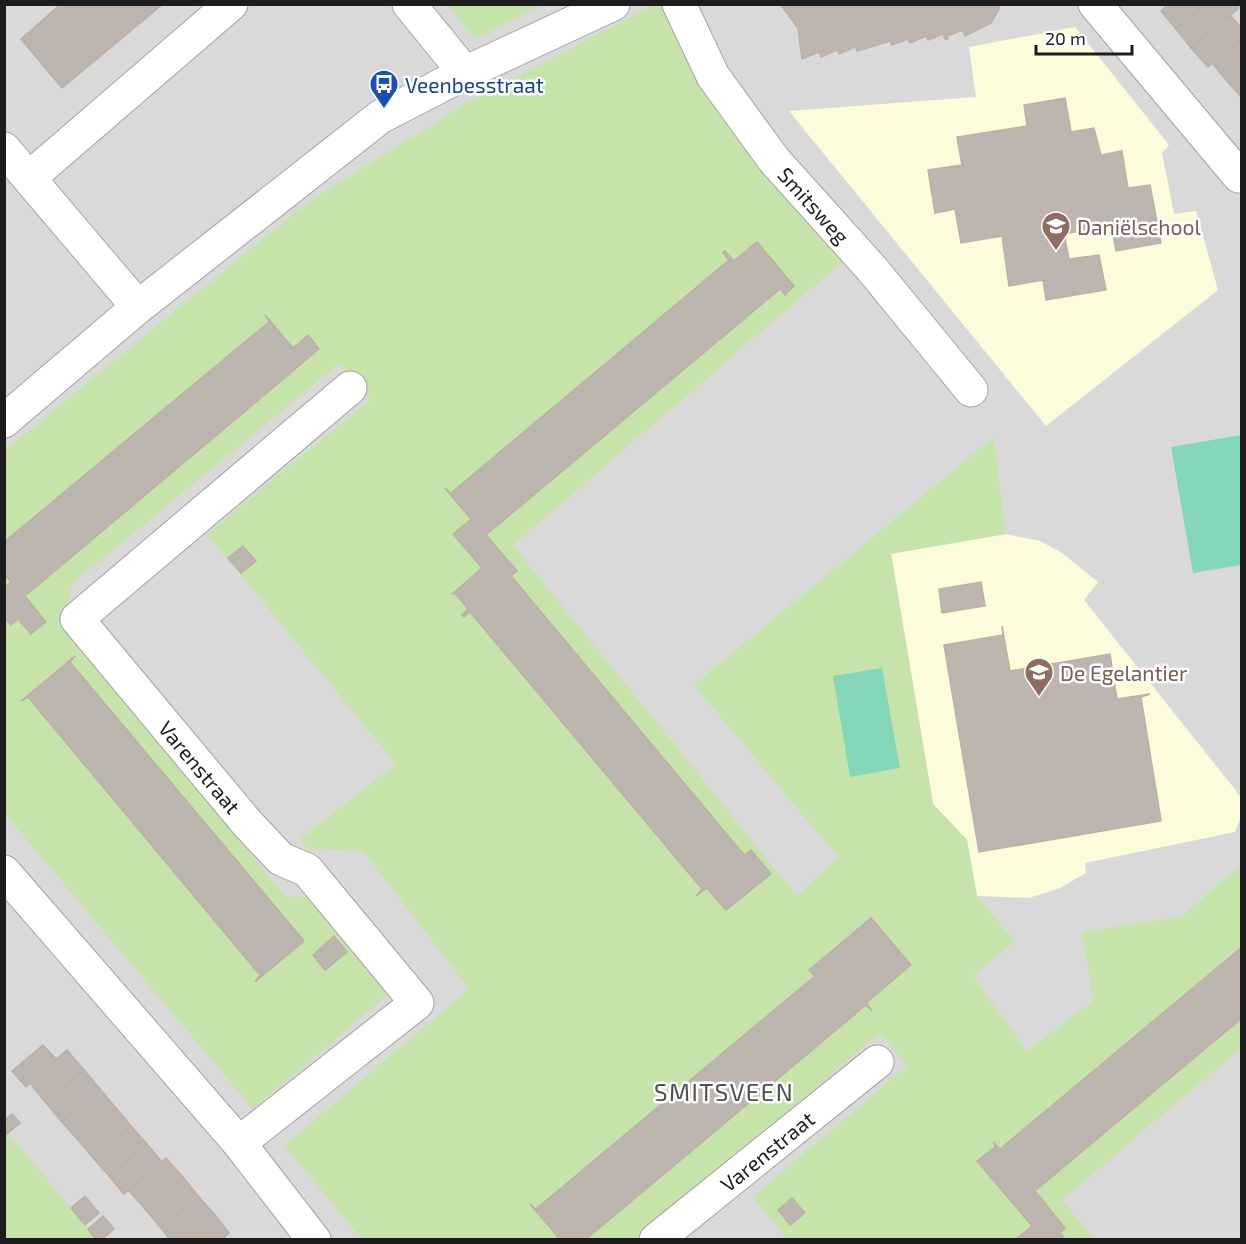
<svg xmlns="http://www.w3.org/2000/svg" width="1246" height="1244" font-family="'Exo 2',sans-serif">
<rect width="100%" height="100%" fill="#ede9e2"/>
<!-- residential -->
<rect fill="#dad9d9" x="5" y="5" width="1236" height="1234"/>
<!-- education -->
<g fill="#fcfcdb">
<polygon points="1075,27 1169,145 1162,153 1174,214 1196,211 1218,290 1046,426 789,111 976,97 969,47"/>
<polygon points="1006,534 1040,541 1062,553 1098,582 1084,600 1241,797 1241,817 1235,832 1085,863 1086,873 1060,888 1029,898 977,896 967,840 933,804 891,553"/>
</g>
<!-- grass -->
<g fill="#c6e4aa">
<polygon points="447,5 542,5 476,39"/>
<polygon points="654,5 662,5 698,83 845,260 513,545 797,896 838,857 694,685 994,437 1006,534 891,554 933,804 967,840 977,896 1015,942 973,976 1027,1051 1093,1001 1082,932 1181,917 1241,865 1241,1048 1062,1200 1094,1239 787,1239 753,1197 907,1066 880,1033 637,1239 362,1239 284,1146 469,989 363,851 308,849 300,839 396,764 207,534 370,400 340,363 72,584 66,613 73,639 285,896 339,898 403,982 253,1109 5,814 4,451 307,203 465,104"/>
<polygon points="5,1129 97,1239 5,1239"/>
</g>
<!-- pitch -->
<g fill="#84d7b8">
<polygon points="1241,435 1241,565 1193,573 1171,447"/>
<polygon points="882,668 900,768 850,777 833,676"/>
</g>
<!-- building -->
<g fill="#bdb5af" stroke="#bdb0a5" stroke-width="1.5">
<polygon points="61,4 163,4 62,88 21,39"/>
<polygon points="780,4 999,4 999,9 991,23 965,36 963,30 947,36 948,39 945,39 943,34 928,40 926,36 910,43 908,39 892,45 890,41 857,51 855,47 839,54 837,50 821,57 819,52 802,59 798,28"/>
<polygon points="1168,4 1206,4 1176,29 1161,11"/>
<polygon points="1206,4 1236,4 1239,8 1191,48 1176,29"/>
<polygon points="1230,15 1242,29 1242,39 1208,67 1191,48"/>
<polygon points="1242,39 1242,69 1227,81 1212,63"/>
<polygon points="1242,69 1242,98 1227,81"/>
<polygon points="1065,98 1071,132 1094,128 1101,155 1122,151 1128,188 1150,185 1161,243 1116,251 1111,225 1064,234 1069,259 1099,255 1106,290 1046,300 1043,280 1009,286 1002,236 961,243 955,209 935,213 928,170 962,165 957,137 1027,126 1024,105"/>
<polygon points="757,242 794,286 785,295 780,289 486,535 517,571 511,576 740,850 745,855 751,850 771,874 726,910 707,888 696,896 702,889 470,612 464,617 462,615 468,609 455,593 452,594 482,568 453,534 471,519 445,488 451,493 729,260 723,253 725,251 734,261"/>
<polygon points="265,315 293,348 308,335 319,349 25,596 46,622 31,634 18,619 11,625 4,618 4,588 11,582 4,574 4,542 269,322"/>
<polygon points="243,546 256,561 241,573 228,558"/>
<polygon points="981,582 985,606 942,613 939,589"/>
<polygon points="1002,626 1010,671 1110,654 1117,699 1150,694 1141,697 1161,821 979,852 944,645 1003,635"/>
<polygon points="75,656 70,662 304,941 255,982 260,975 28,697 21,701"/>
<polygon points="871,918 911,965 866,1003 872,1011 866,1005 585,1240 556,1240 558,1237 530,1204 536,1209 815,976 809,970"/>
<polygon points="334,936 347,952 325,970 313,955"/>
<polygon points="1242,947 1242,1018 1035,1191 1065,1228 1060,1233 1066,1240 1015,1240 1032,1226 977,1161 995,1147 994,1143 1000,1149"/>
<polygon points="43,1045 56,1059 67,1050 84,1070 46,1103 30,1083 26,1087 12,1071"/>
<polygon points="84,1070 100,1089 62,1122 46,1103"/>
<polygon points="100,1089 116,1108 78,1140 62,1122"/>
<polygon points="116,1108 131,1126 93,1158 78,1140"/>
<polygon points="12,1114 20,1123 7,1134 4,1121"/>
<polygon points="131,1126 147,1144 109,1176 93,1158"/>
<polygon points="147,1144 162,1162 124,1194 109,1176"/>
<polygon points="166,1158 183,1177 145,1209 129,1191"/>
<polygon points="183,1177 199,1197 161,1228 145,1209"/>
<polygon points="85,1196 99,1213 85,1225 71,1208"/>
<polygon points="199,1197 215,1215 185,1240 170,1240 161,1228"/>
<polygon points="792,1198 805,1213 790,1225 778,1210"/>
<polygon points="215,1215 229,1233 222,1240 185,1240"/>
<polygon points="103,1216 114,1229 101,1240 96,1240 88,1229"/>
</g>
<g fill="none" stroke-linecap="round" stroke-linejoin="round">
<!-- street casing -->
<g stroke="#a3a3a3" stroke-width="35">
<g id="street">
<polyline points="409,4 465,73"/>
<polyline points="679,4 713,76 774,160 872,269 971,390"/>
<polyline points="1095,4 1239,176"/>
<polyline points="4,149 138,307"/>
<polyline points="29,178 231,4"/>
<polyline points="4,421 138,307 380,117 465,73 613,4"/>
<polyline points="4,872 239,1143 314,1240"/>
<polyline points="239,1143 417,1003 307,870 281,859 247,823 77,619 350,388"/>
<polyline points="656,1240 877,1062"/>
</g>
</g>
<!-- street -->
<use href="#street" stroke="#fff" stroke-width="33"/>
</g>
<!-- icons -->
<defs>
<g id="bus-pin" transform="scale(1.5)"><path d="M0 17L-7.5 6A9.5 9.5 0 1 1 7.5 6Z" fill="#1a4fb4" stroke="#fff"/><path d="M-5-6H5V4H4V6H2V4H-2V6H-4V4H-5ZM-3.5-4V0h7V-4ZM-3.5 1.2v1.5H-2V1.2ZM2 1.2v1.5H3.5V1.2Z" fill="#fff"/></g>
<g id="school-pin" transform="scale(1.5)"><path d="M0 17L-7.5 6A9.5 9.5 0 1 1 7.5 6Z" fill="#8d6e63" stroke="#fff"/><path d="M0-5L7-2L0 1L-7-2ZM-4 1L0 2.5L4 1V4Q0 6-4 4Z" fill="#fff"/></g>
</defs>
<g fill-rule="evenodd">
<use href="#bus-pin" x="384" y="84"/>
<use href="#school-pin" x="1056" y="226"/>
<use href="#school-pin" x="1039" y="672"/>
</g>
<g text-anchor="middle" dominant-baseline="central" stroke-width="5" stroke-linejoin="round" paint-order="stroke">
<!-- transit labels -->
<g font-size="21" fill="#164399" stroke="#fff" text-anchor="start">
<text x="405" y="84">Veenbesstraat</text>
</g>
<!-- street labels -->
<g font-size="21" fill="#1c1c1c" stroke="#fff">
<text transform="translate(814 205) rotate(48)">Smitsweg</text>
<text transform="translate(200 767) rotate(50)">Varenstraat</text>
<text transform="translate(767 1151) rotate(-39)">Varenstraat</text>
</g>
<!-- education labels -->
<g font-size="21" fill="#785e54" stroke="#fff" text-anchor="start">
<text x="1077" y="226">Daniëlschool</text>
<text x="1060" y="672">De Egelantier</text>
</g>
<!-- quarter labels -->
<g font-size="24" letter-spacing="1.5" fill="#4f4f4f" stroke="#fff">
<text x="724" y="1091">SMITSVEEN</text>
</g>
</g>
<!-- border -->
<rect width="1246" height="1244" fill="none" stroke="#1c1c1c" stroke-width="12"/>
<!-- scale -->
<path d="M1036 45v9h96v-9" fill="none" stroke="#1c1c1c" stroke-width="3"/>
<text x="1045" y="45" font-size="18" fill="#1c1c1c" stroke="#ffffff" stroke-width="4.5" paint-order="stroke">20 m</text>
</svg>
